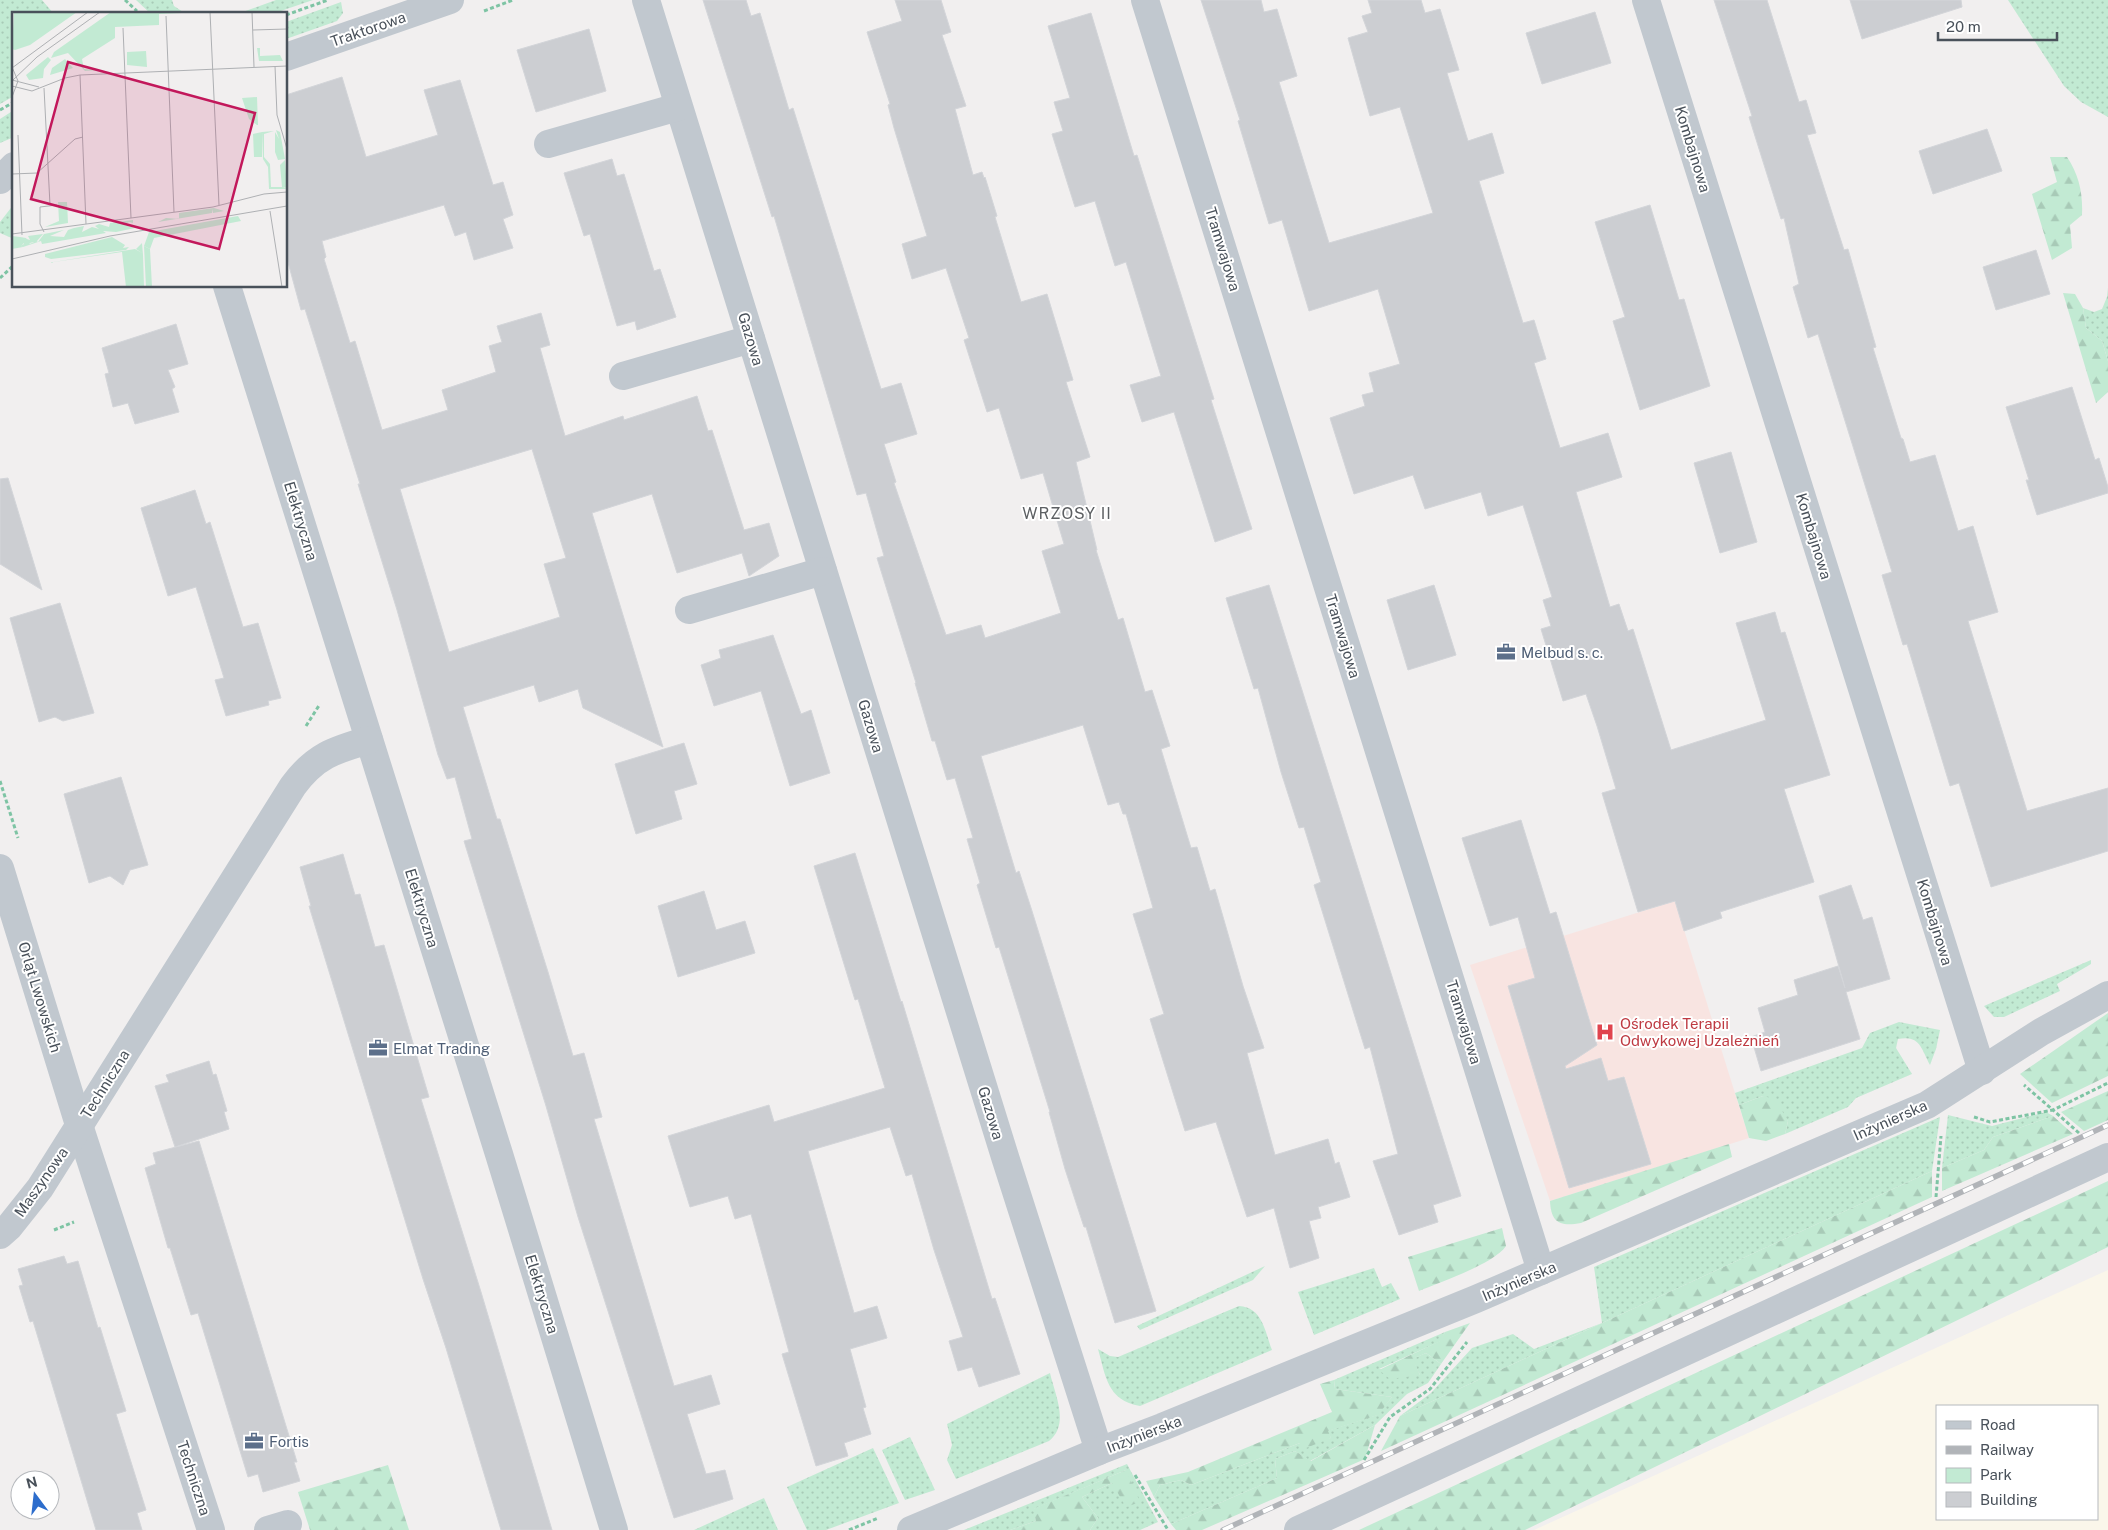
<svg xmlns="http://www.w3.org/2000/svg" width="2108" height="1530" font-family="'Public Sans',sans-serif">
<defs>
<pattern id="green-dots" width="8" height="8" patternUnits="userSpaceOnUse" patternTransform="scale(1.25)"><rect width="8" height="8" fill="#c2ead3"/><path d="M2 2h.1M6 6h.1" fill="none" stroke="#a8cab7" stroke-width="1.8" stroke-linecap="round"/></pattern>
<pattern id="forest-firs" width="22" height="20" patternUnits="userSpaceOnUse" patternTransform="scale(1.25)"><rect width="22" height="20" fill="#c2ead3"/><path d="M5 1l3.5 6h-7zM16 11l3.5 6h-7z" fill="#a8cab7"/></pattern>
</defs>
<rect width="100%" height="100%" fill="#f1efef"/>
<!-- commercial -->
<path fill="#faf6ea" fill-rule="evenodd" d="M 2108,1270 L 2108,1530 L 1534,1530 ZM 1937,1406 L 2097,1406 L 2097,1519 L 1937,1519 Z"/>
<!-- medical -->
<polygon fill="#f8e4e1" points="1675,901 1749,1138 1550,1201 1470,965"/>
<!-- green -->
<g fill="url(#green-dots)">
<polygon points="0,0 42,0 54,14 14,14 14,96 0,104"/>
<polygon points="136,0 172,0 174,6 186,14 151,14"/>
<polygon points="276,0 313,0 272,14 237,14"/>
<polygon points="2008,0 2108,0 2108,117 2081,102 2064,86"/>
<polygon points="341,2 343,13 337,21 286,39 286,22"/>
<polygon points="14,110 14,137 0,143 0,119"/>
<polygon points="14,204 14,239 0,233 0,222"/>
<polygon points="2108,288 2108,361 2102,341 2086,328 2083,308 2094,312 2102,309 2107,297"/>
<polygon points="2091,960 2091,964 2057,984 2060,991 2004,1017 1994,1017 1984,1006"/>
<path d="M 1899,1022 L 1940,1030 L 1936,1049 L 1930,1065 C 1921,1048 1920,1035 1898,1039 L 1896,1048 L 1912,1074 L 1856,1098 L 1848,1107 L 1785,1134 L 1788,1121 L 1763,1096 L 1739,1105 L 1735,1093 L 1862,1048 L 1870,1033 Z"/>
<polygon points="2046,1112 2053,1116 1993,1137 1984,1150 1942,1168 1948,1115 1992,1126"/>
<polygon points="1940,1117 1932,1171 1400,1416 1431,1393 1472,1348 1513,1334 1534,1349 1602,1323 1594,1267"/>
<polygon points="1265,1266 1253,1280 1140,1330 1137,1326"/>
<polygon points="1374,1268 1382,1287 1391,1283 1400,1299 1314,1335 1298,1292"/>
<path d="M 1239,1306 C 1262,1307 1265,1331 1272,1350 L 1140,1406 C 1107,1400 1106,1377 1098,1349 L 1110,1356 L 1118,1357 Z"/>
<polygon points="1445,1332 1441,1341 1379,1369 1420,1375 1412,1359 1426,1353 1441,1364 1428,1383 1407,1394 1375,1425 1310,1461 1295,1451 1275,1459 1277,1478 1171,1524 1154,1497 1160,1485 1181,1480 1191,1485 1300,1443 1331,1438 1327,1431 1377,1415 1392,1397 1335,1389 1334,1380"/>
<path d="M 1050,1373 C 1055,1395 1070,1424 1049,1441 L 956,1479 L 947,1460 L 952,1445 L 947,1424 Z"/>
<polygon points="910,1437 935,1490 905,1500 882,1450"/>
<polygon points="873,1448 899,1503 826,1530 807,1530 787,1487"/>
<polygon points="1127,1464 1158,1522 1140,1530 1090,1530 1098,1518 1082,1497 1112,1483 1126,1470 1034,1509 1036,1521 1010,1530 964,1530"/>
<polygon points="764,1498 778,1530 694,1530"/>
</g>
<!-- forest -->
<g fill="url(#forest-firs)">
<path d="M 2050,157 L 2067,157 C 2079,175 2083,193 2082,215 L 2070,225 L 2072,248 L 2052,260 L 2032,194 L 2057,182 Z"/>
<polygon points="2063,293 2075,294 2083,308 2086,328 2102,341 2108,361 2108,392 2096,403"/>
<polygon points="2108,1013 2108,1076 2052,1103 2020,1074"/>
<polygon points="2108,1091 2108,1120 2084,1131 2061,1112"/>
<polygon points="1763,1096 1775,1099 1788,1121 1785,1134 1766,1141 1749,1138 1739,1105"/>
<polygon points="2053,1116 2073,1134 1942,1191 1942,1168 1984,1150 1993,1137"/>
<path d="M 1729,1144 L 1732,1157 L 1581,1223 C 1559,1227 1551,1222 1550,1201 Z"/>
<polygon points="1932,1171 1932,1197 1381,1451 1400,1416"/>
<polygon points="2108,1181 2108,1247 1525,1530 1359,1530"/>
<path d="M 1502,1228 L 1506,1246 C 1494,1264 1440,1282 1419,1291 L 1408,1257 Z"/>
<polygon points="1470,1323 1441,1364 1426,1353 1413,1359 1420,1375 1390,1379 1379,1370 1440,1341 1445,1332"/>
<polygon points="1334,1380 1335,1389 1392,1397 1378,1415 1328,1431 1331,1438 1306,1448 1300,1443 1191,1485 1181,1480 1160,1485 1154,1497 1146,1481 1188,1472 1332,1412 1320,1384"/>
<polygon points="1375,1425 1365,1459 1202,1530 1176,1530 1171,1524 1277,1478 1275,1459 1295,1451 1311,1461"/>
<polygon points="388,1465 409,1530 310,1530 298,1492"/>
<polygon points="1126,1470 1140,1502 1126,1507 1112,1483 1082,1497 1098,1518 1090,1530 1010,1530 1036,1521 1033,1509"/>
</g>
<!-- building -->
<g fill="#ccced2" stroke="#d3d5d9" fill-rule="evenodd">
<polygon points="703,0 746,0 751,16 760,13 789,110 793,108 881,389 901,383 917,434 884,444 896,482 894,483 946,635 981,625 985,638 1061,613 1042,551 1064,544 1043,473 1021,479 999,408 987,412 964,340 969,338 946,268 912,279 902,244 927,236 894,128 888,105 890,104 867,32 902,21 895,0 941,0 951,32 942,35 966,106 955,109 973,175 982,172 984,178 985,177 997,216 995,217 1021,302 1047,294 1073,380 1066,382 1090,457 1076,462 1097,550 1096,550 1118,620 1123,618 1145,692 1152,690 1170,746 1161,749 1191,848 1197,847 1210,891 1215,889 1243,986 1264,1048 1247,1053 1275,1155 1328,1139 1335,1164 1339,1162 1350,1197 1318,1207 1321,1218 1309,1221 1319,1258 1290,1268 1274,1208 1247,1217 1216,1122 1185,1131 1150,1019 1164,1014 1133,914 1153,908 1126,814 1123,814 1119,802 1108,805 1083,725 981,756 1016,873 1019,871 1032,911 1156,1311 1115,1323 1086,1227 1084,1227 1065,1169 1049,1112 1050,1112 999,947 996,948 977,885 980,883 967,839 973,838 955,778 947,780 935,741 932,741 915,683 916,683 877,558 884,556 866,493 857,495 774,216 772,217"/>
<polygon points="1201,0 1261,0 1264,12 1277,9 1297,76 1279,82 1329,243 1433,213 1400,107 1370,116 1348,38 1368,32 1362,16 1372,13 1368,0 1421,0 1425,13 1440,9 1459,70 1447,73 1468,141 1492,133 1504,173 1479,181 1523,323 1534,320 1546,359 1534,363 1560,448 1608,433 1622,477 1576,492 1610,607 1619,604 1628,631 1633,629 1671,750 1766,720 1736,623 1775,612 1781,633 1785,632 1830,775 1784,789 1814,882 1720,912 1722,918 1684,931 1675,901 1638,912 1602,793 1616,789 1597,726 1586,694 1563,701 1541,629 1551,626 1543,600 1552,597 1523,505 1488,516 1481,492 1425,509 1413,475 1354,494 1330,418 1365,406 1362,395 1374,392 1369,373 1400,364 1378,289 1309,311 1282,220 1269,224 1238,121 1240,120"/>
<polygon points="1714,0 1767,0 1799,102 1806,100 1816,133 1807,135 1844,250 1848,249 1876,347 1873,348 1901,438 1903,439 1910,462 1935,455 1958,531 1973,526 1998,612 1968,621 2027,811 2108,788 2108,851 1991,887 1959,783 1950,786 1907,644 1903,645 1882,575 1892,572 1818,334 1808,338 1793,287 1799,284 1784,218 1781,219 1749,117 1752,116"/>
<polygon points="1850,0 1961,0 1962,7 1862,39"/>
<polygon points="1595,12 1611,63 1542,84 1526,33"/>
<polygon points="1091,13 1134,156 1137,155 1214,399 1211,400 1252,529 1215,542 1174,412 1142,422 1130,385 1161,376 1126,262 1115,266 1095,201 1075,207 1052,134 1063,131 1054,102 1070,98 1048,26"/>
<polygon points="589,29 606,91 536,112 517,50"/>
<path d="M 342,77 L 366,157 L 438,135 L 424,90 L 460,80 L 493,185 L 503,182 L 513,215 L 503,219 L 513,248 L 474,260 L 466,232 L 455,236 L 444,205 L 322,241 L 326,257 L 324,259 L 350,343 L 355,341 L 382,430 L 448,410 L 442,390 L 496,372 L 489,346 L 502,342 L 497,326 L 541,313 L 550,345 L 540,348 L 565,436 L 623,416 L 624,420 L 697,396 L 708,431 L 712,430 L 744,530 L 769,523 L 779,556 L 749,576 L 742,553 L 677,573 L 652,494 L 592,513 L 663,747 L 583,708 L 578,689 L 539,702 L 534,685 L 463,707 L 497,819 L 500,819 L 548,972 L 573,1056 L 584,1053 L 602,1117 L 594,1119 L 674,1386 L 711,1375 L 720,1404 L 687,1414 L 706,1474 L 725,1470 L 733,1499 L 674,1518 L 578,1217 L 546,1106 L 464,841 L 472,839 L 455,777 L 447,779 L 438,755 L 397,610 L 358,484 L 360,484 L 305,309 L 301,310 L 286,255 L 286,95 ZM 532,449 L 566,558 L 544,564 L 560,617 L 449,652 L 400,489 Z"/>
<polygon points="1987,129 2002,171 1933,194 1919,151"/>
<polygon points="612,159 617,176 624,174 654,271 660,269 676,317 637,330 635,321 617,326 590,234 584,236 564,173"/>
<polygon points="1650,205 1679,300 1684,299 1710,386 1640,410 1613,321 1625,317 1595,222"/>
<polygon points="2036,250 2050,294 1996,310 1983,267"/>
<polygon points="176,324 188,364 168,370 175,387 172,389 179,412 135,424 128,403 113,407 105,374 109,373 102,348"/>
<polygon points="2072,387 2095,460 2099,458 2108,487 2108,493 2037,515 2026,480 2029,480 2006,407"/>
<polygon points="1731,452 1757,542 1720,553 1694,463"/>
<polygon points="8,478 42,590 0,564 0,479"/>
<polygon points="195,490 206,524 210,522 243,627 258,623 281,698 268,701 269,705 226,716 215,680 224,678 196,587 168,596 141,508"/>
<polygon points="1269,585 1461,1196 1433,1205 1438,1222 1399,1235 1373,1161 1398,1154 1370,1047 1365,1049 1314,885 1321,882 1304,827 1299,828 1281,772 1258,688 1254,689 1226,598"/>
<polygon points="1434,585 1456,655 1408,670 1387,600"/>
<polygon points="60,603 94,713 63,721 55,717 39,722 10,618"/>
<polygon points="773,635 801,714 811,710 830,773 790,786 761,691 714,706 701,665 721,658 719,650"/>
<polygon points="684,743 697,784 674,791 682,819 636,834 615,764"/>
<polygon points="121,777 148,865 130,870 123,885 110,876 89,883 64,794"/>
<polygon points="1521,820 1550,914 1556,912 1597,1045 1565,1066 1566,1069 1601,1058 1608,1081 1624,1077 1651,1164 1569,1188 1508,986 1535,978 1518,917 1490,926 1462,838"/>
<polygon points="855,853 901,1002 902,1001 992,1299 995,1298 1020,1374 979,1387 972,1367 958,1371 949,1341 963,1337 934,1250 912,1174 906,1176 890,1127 808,1151 854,1313 877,1306 887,1338 850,1349 866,1407 863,1408 871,1434 844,1443 848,1456 816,1466 782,1354 789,1352 751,1214 735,1219 728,1196 690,1207 668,1136 769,1105 774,1122 885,1088 858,999 855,1000 814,866"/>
<polygon points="343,854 355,895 360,894 375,947 384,945 429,1097 421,1099 481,1292 552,1530 501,1530 446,1348 423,1279 309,906 311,906 300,867"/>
<polygon points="1851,885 1863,920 1872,917 1890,979 1846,992 1860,1039 1761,1071 1751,1037 1765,1032 1758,1008 1798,995 1794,980 1838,966 1845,988 1819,896"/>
<polygon points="704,891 716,930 745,921 755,953 678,977 658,906"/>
<polygon points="209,1061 213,1075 216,1074 227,1111 224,1112 229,1129 175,1147 155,1086 169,1082 166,1075"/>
<polygon points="199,1141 297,1462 294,1462 300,1481 263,1492 258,1474 248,1477 198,1313 191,1315 170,1248 168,1248 145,1168 156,1164 153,1153"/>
<polygon points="64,1256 67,1264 78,1261 98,1328 100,1327 126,1411 116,1414 146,1510 137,1513 142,1530 96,1530 33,1321 30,1322 19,1286 23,1285 18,1269"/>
</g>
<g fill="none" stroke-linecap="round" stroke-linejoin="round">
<!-- path -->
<g stroke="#7ec4a4" stroke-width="3" stroke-dasharray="4 2.5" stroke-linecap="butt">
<polyline points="125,0 137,11"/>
<polyline points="484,11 513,0"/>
<polyline points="134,14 137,11 140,14"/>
<polyline points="286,15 328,0"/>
<polyline points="0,110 14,102"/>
<polyline points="0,278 14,265"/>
<polyline points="306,726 320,704"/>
<polyline points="0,781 18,838"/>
<polyline points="1974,1117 1990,1122 2053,1110 2024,1085"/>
<polyline points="2079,1133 2053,1110 2108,1083"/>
<polyline points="1936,1197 1941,1136"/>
<polyline points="54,1230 74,1222"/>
<polyline points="1364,1460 1390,1417 1430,1389 1467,1342"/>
<polyline points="1135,1475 1168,1530"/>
<polyline points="849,1530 878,1518"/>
</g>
<!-- minor -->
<g stroke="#c1c8cf" stroke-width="28">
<polyline points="646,0 1006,1160 1099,1451"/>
<polyline points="1145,0 1541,1271"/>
<polyline points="1646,0 1982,1071"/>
<polyline points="548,144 678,107"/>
<polyline points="227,286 499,1154 614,1530"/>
<polyline points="623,376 751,339"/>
<polyline points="689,610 823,571"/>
<polyline points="0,868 79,1125 211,1530"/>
<path d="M 0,1235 L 9,1227 L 40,1188 L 293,786 C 315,756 334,750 369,740"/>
<polyline points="268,1530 288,1524"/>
<polyline points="911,1530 1099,1451 1162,1427 1476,1299 1927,1105 2041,1032 2108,995"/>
<polyline points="1298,1530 2108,1157"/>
</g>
<!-- tertiary -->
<g stroke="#c1c8cf" stroke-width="28">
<polyline points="286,57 450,0"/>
<polyline points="0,180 14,166"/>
</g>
<!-- rail casing -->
<g stroke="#b1b4b8" stroke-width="5.5">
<polyline id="rail" points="1223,1530 2108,1125"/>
</g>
<!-- rail -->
<use href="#rail" stroke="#fff" stroke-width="4" stroke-dasharray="11" stroke-linecap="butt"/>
</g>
<!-- icons -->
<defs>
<g id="office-bare" transform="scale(1.5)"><path d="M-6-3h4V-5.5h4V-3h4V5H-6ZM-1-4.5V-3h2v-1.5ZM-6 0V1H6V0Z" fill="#5c6f8a" stroke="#fff" stroke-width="2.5" paint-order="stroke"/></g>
<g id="hospital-bare" transform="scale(1.5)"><path d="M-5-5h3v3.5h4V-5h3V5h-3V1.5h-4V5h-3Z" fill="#e0444e" stroke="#fff" stroke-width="2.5" paint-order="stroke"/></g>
</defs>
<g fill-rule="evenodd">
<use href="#office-bare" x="1506" y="652"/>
<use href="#hospital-bare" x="1605" y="1032"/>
<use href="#office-bare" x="378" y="1048"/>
<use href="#office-bare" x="254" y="1441"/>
</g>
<g text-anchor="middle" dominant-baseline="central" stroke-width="4" stroke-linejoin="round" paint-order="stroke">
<!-- street labels -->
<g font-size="15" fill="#49515a" stroke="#fff">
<text transform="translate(368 29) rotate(-19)">Traktorowa</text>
<text transform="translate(1693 149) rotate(73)">Kombajnowa</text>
<text transform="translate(1223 249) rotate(73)">Tramwajowa</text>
<text transform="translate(751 339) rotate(73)">Gazowa</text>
<text transform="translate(301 521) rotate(73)">Elektryczna</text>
<text transform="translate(1814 536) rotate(73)">Kombajnowa</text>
<text transform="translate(1343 636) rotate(73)">Tramwajowa</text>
<text transform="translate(871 726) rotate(73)">Gazowa</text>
<text transform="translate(422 908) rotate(73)">Elektryczna</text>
<text transform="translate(1935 922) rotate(73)">Kombajnowa</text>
<text transform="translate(40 997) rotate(73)">Orląt Lwowskich</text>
<text transform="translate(1464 1022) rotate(73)">Tramwajowa</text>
<text transform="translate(105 1084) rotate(-58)">Techniczna</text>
<text transform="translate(991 1113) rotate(73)">Gazowa</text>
<text transform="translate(1890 1120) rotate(-24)">Inżynierska</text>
<text transform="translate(41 1182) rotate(-55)">Maszynowa</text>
<text transform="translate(1519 1281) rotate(-23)">Inżynierska</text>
<text transform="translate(542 1294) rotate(73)">Elektryczna</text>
<text transform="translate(1144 1434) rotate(-21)">Inżynierska</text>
<text transform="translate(194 1478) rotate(72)">Techniczna</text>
</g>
<!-- service labels -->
<g font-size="15" fill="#4e5e75" stroke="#fff" text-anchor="start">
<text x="1521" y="652">Melbud s. c.</text>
<text x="393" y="1048">Elmat Trading</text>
<text x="269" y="1441">Fortis</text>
</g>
<!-- health labels -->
<g font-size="15" fill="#be3a42" stroke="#fff" text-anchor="start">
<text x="1620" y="1023">Ośrodek Terapii<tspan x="1620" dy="17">Odwykowej Uzależnień</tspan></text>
</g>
<!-- neighbourhood labels -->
<g font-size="16" letter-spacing="1" fill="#5c5f62" stroke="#fff">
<text x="1067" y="513">WRZOSY II</text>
</g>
</g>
<!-- overview -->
<g transform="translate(12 12)">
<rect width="275" height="275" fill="#f1efef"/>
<path d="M 99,0 L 192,0 L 147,2 L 147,13 L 103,15 L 103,26 L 70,47 L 72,57 L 86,58 L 73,59 L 56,41 L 39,46 L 42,40 ZM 245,36 L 248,36 L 248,44 L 268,43 L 271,49 L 247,49 ZM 134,39 L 135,55 L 115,53 L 115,40 ZM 36,45 L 39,48 L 32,57 L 31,66 L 17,68 L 14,63 ZM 53,47 L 61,56 L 38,63 L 40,56 ZM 245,85 L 246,113 L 245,113 L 237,107 L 230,86 ZM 264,118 L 268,120 L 273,147 L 266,148 L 263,140 L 263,120 L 267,127 ZM 262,119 L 252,122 L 252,145 L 258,152 L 259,175 L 270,175 L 268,153 L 273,148 L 275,176 L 271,175 L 275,177 L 257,177 L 256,155 L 251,147 L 250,120 ZM 202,196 L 212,199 L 201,201 L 201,197 L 200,201 L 146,210 L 154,206 L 167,207 L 167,201 ZM 31,222 L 25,229 L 18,231 L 21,232 L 13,230 L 9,234 L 11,235 L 0,237 L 0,230 L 11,226 L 8,225 L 18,228 L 16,224 ZM 100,225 L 113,233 L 111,236 L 117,235 L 114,238 L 39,247 L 33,245 L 33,242 ZM 130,231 L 131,243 L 132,275 L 114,275 L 110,240 L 35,251 L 123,237 L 130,241 L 124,237 ZM 132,234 L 138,237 L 140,275 L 134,275 Z" fill="#c2ead3"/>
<path d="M 2,0 L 65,0 L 18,33 L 3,38 L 0,37 ZM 250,120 L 250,145 L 242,145 L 241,122 ZM 46,190 L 55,190 L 56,211 L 33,215 L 47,209 ZM 226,204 L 229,209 L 142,226 L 138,237 L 132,234 L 137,220 ZM 121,208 L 121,211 L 117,210 L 112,213 L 123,216 L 104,220 L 91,219 L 94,221 L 30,232 L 29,229 L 11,235 L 8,234 L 12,232 L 12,229 L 3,232 L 0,230 L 0,224 L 8,225 L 14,226 L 18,232 L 22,230 L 20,226 L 26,230 L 32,222 L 52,218 L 38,224 L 52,225 L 56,218 L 62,216 L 72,214 L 70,220 L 80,215 L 87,217 L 83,214 L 87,212 L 97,215 L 98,211 Z" fill="#c2ead3"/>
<path fill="none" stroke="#aeb0b3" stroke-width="1" d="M 198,0 L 207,193M 240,0 L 242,55M 154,4 L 162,200M 111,16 L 119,206M 241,18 L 275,17M 263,54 L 265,103 L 275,137M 0,55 L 6,69 L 0,85M 0,56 L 76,0M 68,63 L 74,212M 0,68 L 27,75M 0,69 L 25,45 L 88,0M 0,74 L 20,79 L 53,66 L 68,63 L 275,54M 32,76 L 38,193M 6,123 L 10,223M 0,162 L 25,161 L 63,127 L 71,125M 258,199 L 270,275M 32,220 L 28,212 L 28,195 L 45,193M 0,222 L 201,195 L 252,182 L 275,180M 0,247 L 98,224 L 275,194"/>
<path fill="#c2185b" fill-opacity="0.15" stroke="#c2185b" stroke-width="2.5" d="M 56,50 L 243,101 L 207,237 L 19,187 Z"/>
<rect width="275" height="275" fill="none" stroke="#49515a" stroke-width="2.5"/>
</g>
<!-- legend -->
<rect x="1936" y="1405" width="162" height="115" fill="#ffffff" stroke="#b6b9bd"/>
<rect x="1946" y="1421" width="25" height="8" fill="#c1c8cf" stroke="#b6b9bd"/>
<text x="1980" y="1430" font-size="15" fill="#49515a">Road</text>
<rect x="1946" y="1446" width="25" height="8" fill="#b1b4b8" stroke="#b6b9bd"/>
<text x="1980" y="1455" font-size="15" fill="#49515a">Railway</text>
<rect x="1946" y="1468" width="25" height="15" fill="#c2ead3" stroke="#b6b9bd"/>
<text x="1980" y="1480" font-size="15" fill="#49515a">Park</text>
<rect x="1946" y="1492" width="25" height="15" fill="#ccced2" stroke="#b6b9bd"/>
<text x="1980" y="1505" font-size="15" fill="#49515a">Building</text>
<!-- north arrow -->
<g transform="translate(35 1495) rotate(345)"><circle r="24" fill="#ffffff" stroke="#b6b9bd"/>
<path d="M0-4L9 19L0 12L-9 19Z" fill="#2d6dcc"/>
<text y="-8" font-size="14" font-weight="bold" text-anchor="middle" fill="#49515a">N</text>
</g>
<!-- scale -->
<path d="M1938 32v8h119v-8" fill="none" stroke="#49515a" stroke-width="2.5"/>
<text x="1946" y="32" font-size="15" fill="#49515a" stroke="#ffffff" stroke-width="4" paint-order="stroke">20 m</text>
</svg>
